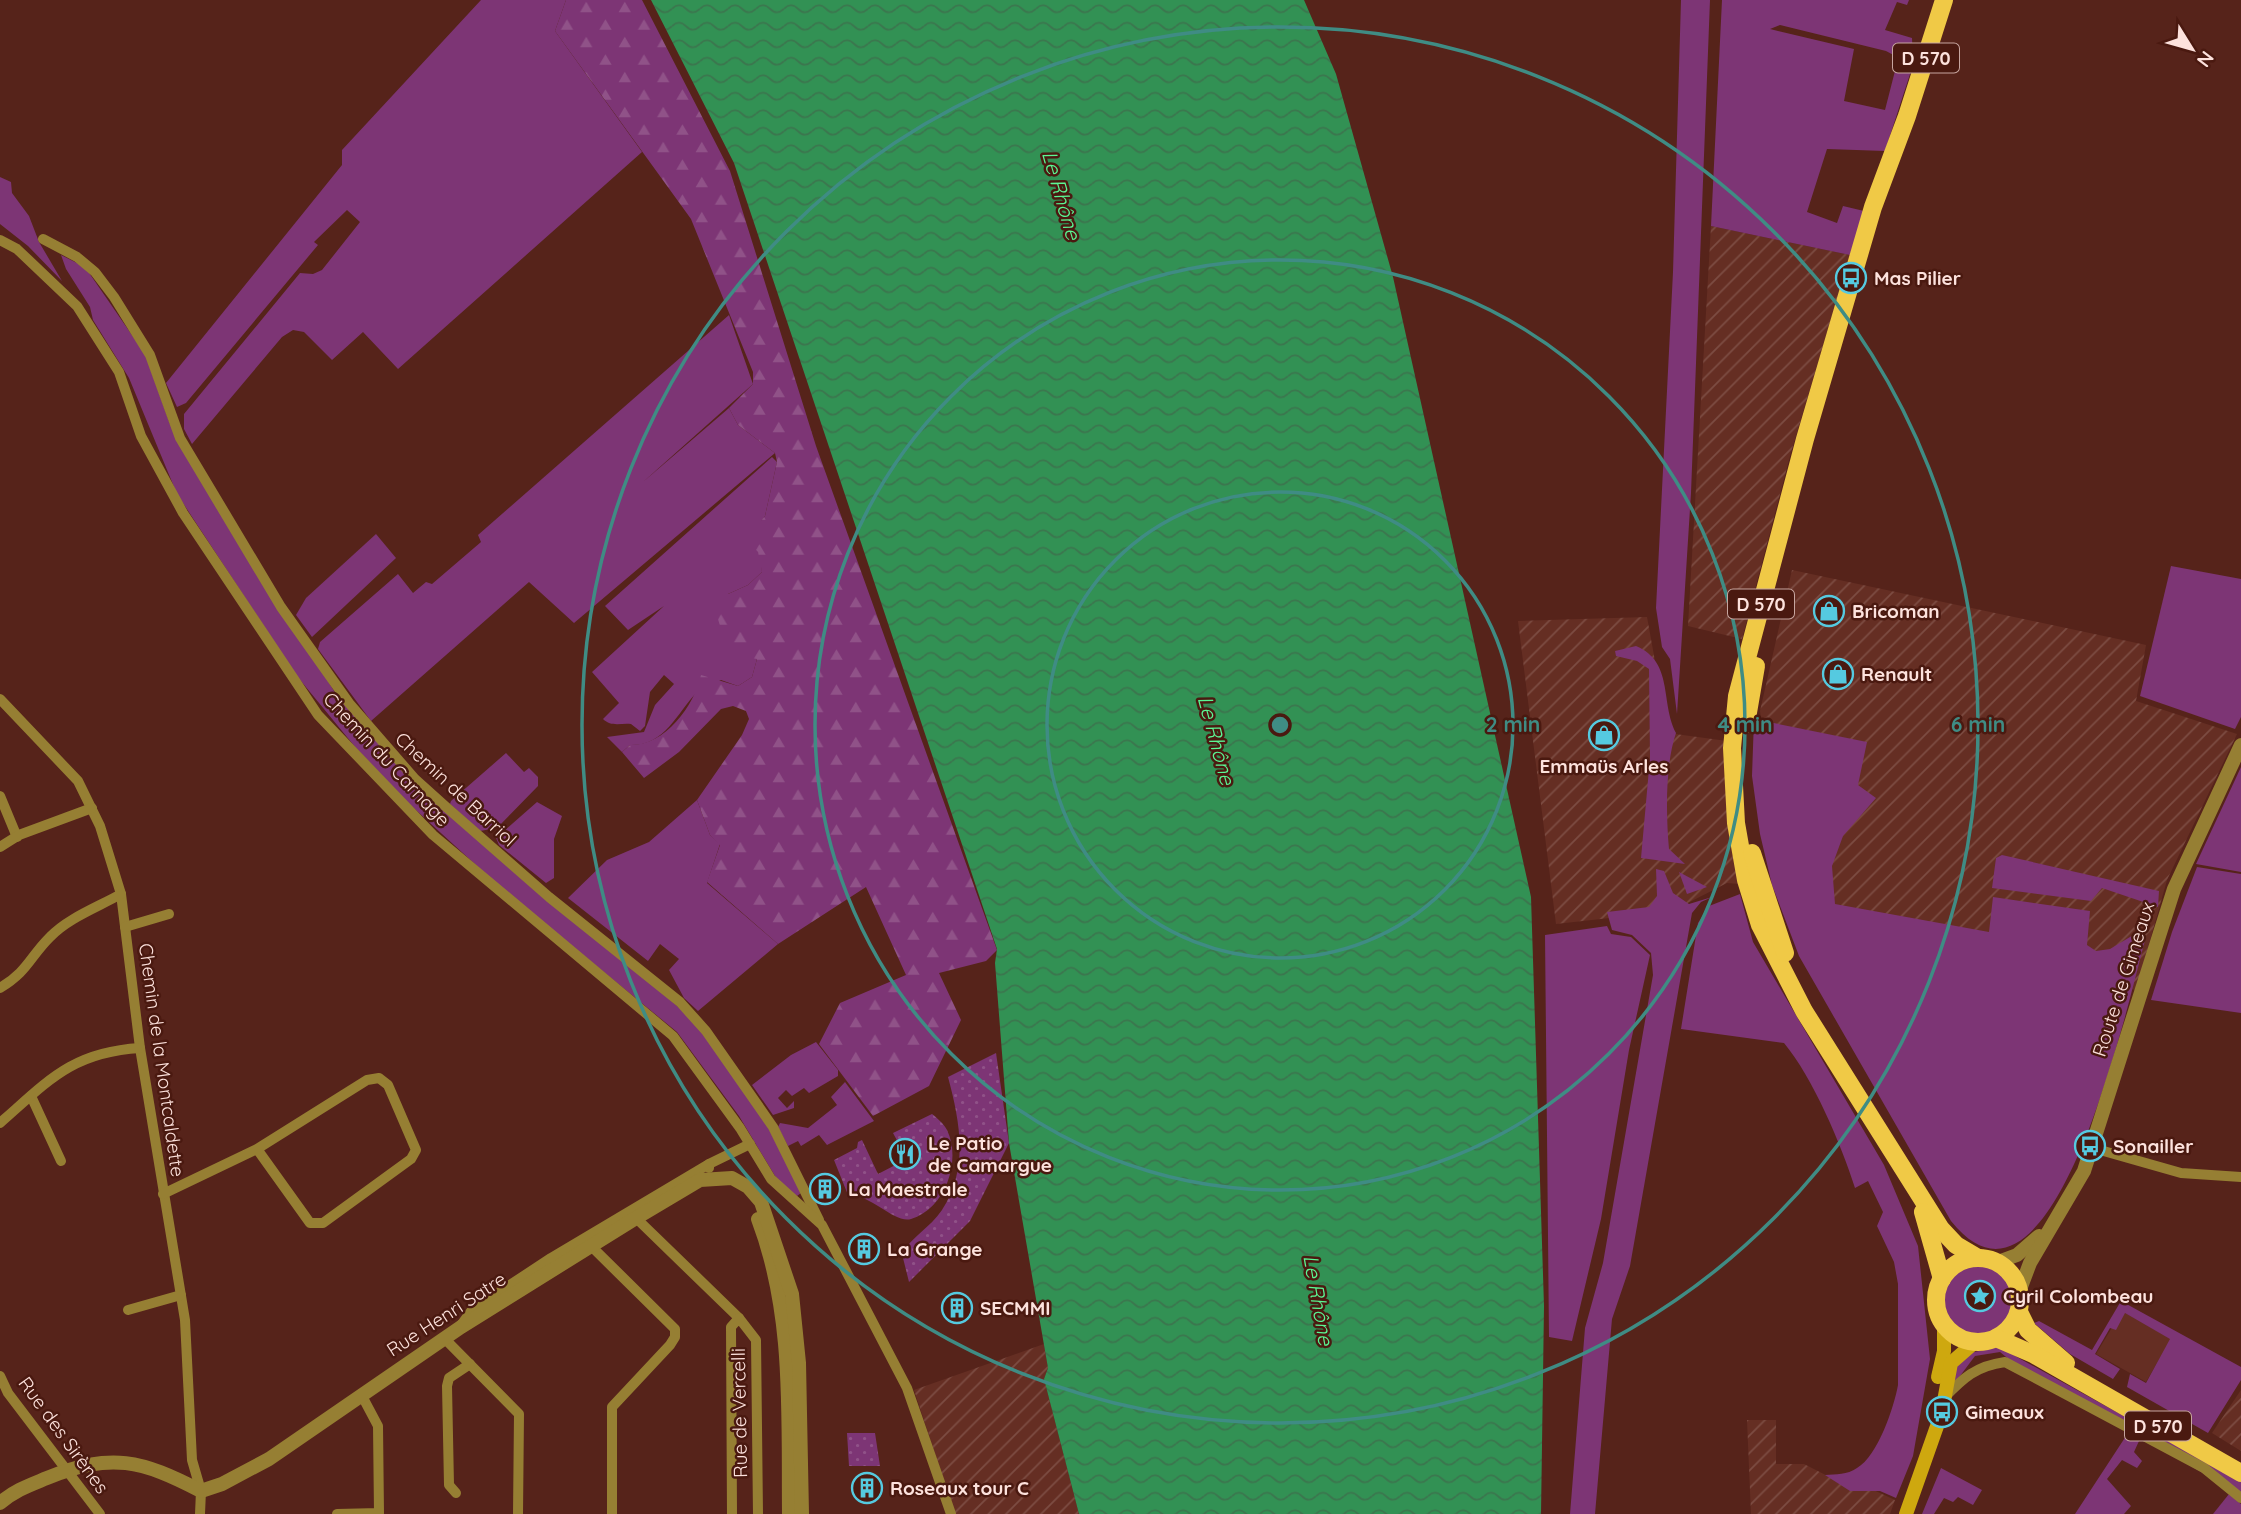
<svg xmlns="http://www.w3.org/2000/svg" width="2241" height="1514" font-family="Quicksand,sans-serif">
<defs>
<pattern id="industrial-furrows" width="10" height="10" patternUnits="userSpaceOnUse" patternTransform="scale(1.75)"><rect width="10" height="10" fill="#652e23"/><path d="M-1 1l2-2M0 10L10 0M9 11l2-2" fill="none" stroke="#7c4c42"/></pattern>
<pattern id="forest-firs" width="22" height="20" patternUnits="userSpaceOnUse" patternTransform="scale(1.75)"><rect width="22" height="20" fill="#7d3575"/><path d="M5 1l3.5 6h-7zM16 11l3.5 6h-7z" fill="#905288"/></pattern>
<pattern id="park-dots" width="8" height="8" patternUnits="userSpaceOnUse" patternTransform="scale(1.75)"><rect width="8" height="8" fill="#7d3575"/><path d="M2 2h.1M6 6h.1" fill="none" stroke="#905288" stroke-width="1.8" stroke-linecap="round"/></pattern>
<pattern id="water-waves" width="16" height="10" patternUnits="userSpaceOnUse" patternTransform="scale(1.75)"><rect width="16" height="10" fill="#329154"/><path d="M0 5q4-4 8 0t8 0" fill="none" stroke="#3b764e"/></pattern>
</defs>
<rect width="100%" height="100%" fill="#56231a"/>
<!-- built -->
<polygon fill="#652e23" points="2122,1311 2171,1339 2146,1382 2096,1354"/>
<!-- industrial -->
<g fill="url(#industrial-furrows)">
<polygon points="1711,226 1850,255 1790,456 1742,639 1688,626"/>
<polygon points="1792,570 2146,645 2136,701 2237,734 2167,880 2136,990 1991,960 1781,893 1760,711"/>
<polygon points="1647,617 1668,733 1727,741 1740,884 1727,883 1672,911 1556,924 1518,621"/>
<polygon points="1044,1344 1048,1368 1044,1379 1079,1514 955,1514 914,1390"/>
<polygon points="2241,1390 2241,1451 2212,1433"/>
<polygon points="1747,1420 1776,1420 1776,1464 1804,1464 1855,1490 1867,1487 1895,1500 1890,1514 1751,1514"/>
</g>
<!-- grass -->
<g fill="#7d3575">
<polygon points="481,0 566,0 555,31 642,152 398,369 363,332 332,360 304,332 293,330 282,337 192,444 184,429 184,414 300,273 313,274 322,270 360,222 347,210 314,242 318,245 186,403 177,407 166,383 342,165 342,150"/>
<polygon points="1681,0 1710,0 1691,493 1677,714 1670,659 1662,647 1656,608 1673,272"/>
<polygon points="1722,0 1909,0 1907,5 1897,2 1885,30 1912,38 1913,61 1901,59 1886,51 1780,25 1770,29 1854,49 1844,101 1885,110 1896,67 1911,71 1885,151 1827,149 1807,212 1837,223 1843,206 1864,211 1850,255 1711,226"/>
<polygon points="0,177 11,182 12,193 29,216 39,242 62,281 28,246 0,224"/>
<polygon points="61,255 85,267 145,354 170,424 334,691 380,744 693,1020 766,1123 801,1193 797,1196 786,1190 775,1176 739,1116 677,1032 500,887 407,802 356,748 296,675 177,494 129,378 93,320 90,307 66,269"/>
<polygon points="729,315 753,384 643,482 729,408 738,425 775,453 574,623 529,582 371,721 318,649 320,642 398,574 413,593 426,582 432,584 481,542 478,535"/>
<path d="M 772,457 L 777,462 L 765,516 L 751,536 L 761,558 L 762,572 L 748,585 L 728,594 L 757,659 L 752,677 L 738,686 L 721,680 C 714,683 702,686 697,692 C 676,714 665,746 630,745 L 622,752 L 607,737 L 644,732 L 655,705 L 674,684 L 664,675 L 650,692 L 645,726 L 640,731 L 631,724 C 620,723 611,727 603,719 L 619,703 L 592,672 L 664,606 L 628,630 L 605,606 Z"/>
<polygon points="376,534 396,558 312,637 296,615 306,598"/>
<polygon points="2171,566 2241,579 2241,717 2235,729 2140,696"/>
<path d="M 1636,646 C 1674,662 1660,702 1676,733 C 1665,765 1666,815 1669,849 L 1685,864 L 1641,858 L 1650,758 L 1649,669 L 1637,661 L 1616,656 L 1615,651 Z"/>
<path d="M 1754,719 L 1867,742 L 1858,785 L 1876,798 L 1843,836 L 1832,866 L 1835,904 L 1989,932 L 1993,897 L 2090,911 L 2087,945 L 2096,951 L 2110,949 L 2135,934 L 2146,937 C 2130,993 2054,1350 1951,1221 L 1799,956 L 1772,885 L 1760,834 L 1752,776 Z"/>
<polygon points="506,753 524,772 529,768 538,777 538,786 497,828 480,831 450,804 451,801"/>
<polygon points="2241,767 2241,872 2196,864"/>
<polygon points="697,800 710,835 720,844 707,883 778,944 698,1011 684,998 669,970 679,959 660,944 648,961 568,898 607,860 649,842"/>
<polygon points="537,802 562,816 554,839 554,878 546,883 499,845 496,838"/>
<polygon points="2002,855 2159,891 2158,907 2102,888 2091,901 1992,888 1996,858"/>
<polygon points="2197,867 2241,874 2241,1013 2151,1000 2172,932"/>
<polygon points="1656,869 1664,871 1673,893 1689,904 1712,897 1701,902 1692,913 1630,1266 1612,1319 1595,1514 1570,1514 1585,1328 1603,1263 1653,975 1651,953 1632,935 1612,930 1607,912 1649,907 1657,896"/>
<polygon points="1679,872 1707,887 1687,894"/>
<path d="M 1740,894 L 1753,942 L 1884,1165 L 1918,1246 L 1930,1359 L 1913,1456 L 1896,1498 L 1880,1491 L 1850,1491 L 1825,1475 C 1836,1474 1847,1475 1857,1468 C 1878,1456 1894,1407 1898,1385 L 1898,1284 L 1894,1262 L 1877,1226 L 1883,1212 L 1868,1181 L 1855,1188 C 1841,1144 1813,1078 1784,1043 L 1681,1029 L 1698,923 L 1709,906 Z"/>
<polygon points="1607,926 1611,934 1631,937 1650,955 1629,1050 1601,1219 1572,1341 1549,1337 1545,935"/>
<polygon points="816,1042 838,1070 838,1076 809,1093 804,1088 792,1096 786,1090 778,1098 787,1108 794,1101 794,1108 773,1115 752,1085 791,1055"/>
<polygon points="845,1082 874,1121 827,1145 819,1135 801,1146 798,1141 788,1146 778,1127 780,1123 808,1128 837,1105 831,1097"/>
<circle cx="1978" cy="1300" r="35"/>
<polygon points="2121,1301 2241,1367 2241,1380 2208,1433 2127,1387 2130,1374 2146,1383 2170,1339 2125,1313 2116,1330 2110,1328 2095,1354 2120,1369 2113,1379 2070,1354 2034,1323 2039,1321 2092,1350"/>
<polygon points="1999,1347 2241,1481 2241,1495 2017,1366 2000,1352 1975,1356 1954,1384 1956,1368 1964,1354"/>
<polygon points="2128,1433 2139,1441 2134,1452 2142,1461 2137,1468 2122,1460 2107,1479 2131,1506 2124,1514 2075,1514"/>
<polygon points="1941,1468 1982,1490 1973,1505 1958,1497 1953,1502 1944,1498 1934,1514 1922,1514"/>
<polygon points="2229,1494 2241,1504 2241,1514 2213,1514"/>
</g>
<!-- forest -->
<path fill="url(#forest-firs)" d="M 566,0 L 642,0 L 730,171 L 816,446 L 997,950 L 986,961 L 939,973 L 961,1020 L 929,1086 L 873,1116 L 819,1044 L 840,1003 L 906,975 L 866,887 L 778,944 L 707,882 L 720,845 L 710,835 L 697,800 L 742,735 L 749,719 L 746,711 L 733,706 L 721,709 L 679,752 L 644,778 L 622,752 L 630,745 C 664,746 694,707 701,675 L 738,686 L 752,677 L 757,659 L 728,653 L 718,619 L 728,594 L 748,585 L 762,572 L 758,552 L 746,539 L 765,516 L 777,462 L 775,453 L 738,425 L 729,408 L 753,384 L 753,372 L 691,219 L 555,31 Z"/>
<!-- park -->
<g fill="url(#park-dots)">
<path d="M 996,1053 L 1009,1143 L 970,1221 L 909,1282 L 902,1254 C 912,1236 930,1228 942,1210 C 969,1168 960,1122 948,1077 Z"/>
<path d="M 932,1114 C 937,1118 944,1124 947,1130 C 962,1161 945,1209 911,1219 C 895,1224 871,1194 848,1195 L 834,1160 L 857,1148 L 858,1142 L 862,1140 L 878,1174 L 907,1159 L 893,1133 Z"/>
<polygon points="847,1433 875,1433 880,1466 849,1466"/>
</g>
<!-- water -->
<polygon fill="url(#water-waves)" points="651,0 1304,0 1336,74 1393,277 1531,897 1544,1306 1541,1514 1079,1514 1044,1379 1048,1368 1009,1143 995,963 997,949 734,163"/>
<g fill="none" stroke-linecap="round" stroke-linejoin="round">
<!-- minor -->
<g stroke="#967f33" stroke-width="10">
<polyline points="43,239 77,257 95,272 114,297 150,355 180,438 281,607 349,703 415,779 445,806 549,897 680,1002 706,1031 773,1127 819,1220"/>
<polyline points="0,240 17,249 77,306 119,372 141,436 183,513 318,715 433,835 673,1036 740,1128 771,1179 822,1225 907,1388 951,1514"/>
<polyline points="0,699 78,781 100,826 121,894 140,1048 185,1320 192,1460 201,1491 200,1514"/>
<polyline points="0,796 17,837"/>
<polyline points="0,847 19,835 92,808"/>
<polyline points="125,927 169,914"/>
<path d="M 0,988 C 28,971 29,958 50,937 C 68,918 98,907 121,894"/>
<polyline points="31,1096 61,1161"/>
<path d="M 0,1123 C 48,1081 72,1052 140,1048"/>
<polyline points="2093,1148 2181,1173 2241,1177"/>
<polyline points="709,1168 709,1164 750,1144"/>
<polyline points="163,1194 257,1149 367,1080 379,1078 388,1085 416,1150 411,1159 323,1223 310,1223 257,1149"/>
<polyline points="636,1218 739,1318"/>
<polyline points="590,1245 675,1329 675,1337 670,1345 612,1407 612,1514"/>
<polyline points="128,1310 181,1295"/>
<polyline points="462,1324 472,1310 551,1258 709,1164"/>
<polyline points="444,1338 519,1414 518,1514"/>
<polyline points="0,1376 8,1393 100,1514"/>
<path d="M 1944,1398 C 1963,1378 1976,1366 2005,1362 L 2204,1468 L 2241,1498"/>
<polyline points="456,1493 449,1485 447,1386 449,1378 470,1364"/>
<polyline points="337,1514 379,1513 378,1426 361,1394"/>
<polyline points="732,1514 731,1327 739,1318 756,1340 758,1514"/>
</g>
<!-- tertiary -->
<g stroke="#967f33" stroke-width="14">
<path d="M 758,1219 C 794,1314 788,1414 789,1514"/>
<polyline points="1998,1262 2017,1255 2039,1236"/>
<polyline points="2019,1292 2030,1263 2084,1171 2174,889 2241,745"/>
<path d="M 0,1503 C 15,1490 30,1485 47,1478 C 112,1452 141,1460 201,1491 L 222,1484 L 269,1459 L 461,1327 L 636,1218 L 700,1180 L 732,1178 L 748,1187 L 761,1202 L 792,1294 L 799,1363 L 802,1514"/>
</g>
<!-- secondary -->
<g stroke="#cea80f" stroke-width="14">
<polyline points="1938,1377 1944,1351 1944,1324"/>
<polyline points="1906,1514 1942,1412 1951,1363 1975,1342"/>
</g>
<!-- primary -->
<g stroke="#f0c946" stroke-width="18">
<polyline points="1944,0 1907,116 1873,207 1805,439 1737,696 1732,748 1736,823 1746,880 1760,925 1804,1011 1941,1229 1956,1245 1978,1258"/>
<polyline points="1746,724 1756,666"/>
<polyline points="1752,853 1785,953"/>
<polyline points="1923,1212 1942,1279"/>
<circle cx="1978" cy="1300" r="42"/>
<polyline points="2019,1312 2028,1330 2066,1363"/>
<polyline points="1996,1338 2033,1354 2241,1473"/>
</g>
</g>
<!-- distance rings -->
<g fill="none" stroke="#3f8c84" stroke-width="3.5">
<circle cx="1280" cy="725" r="233"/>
<circle cx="1280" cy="725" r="465"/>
<circle cx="1280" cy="725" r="698"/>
</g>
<!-- icons -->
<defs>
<g id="bus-ring" transform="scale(1.575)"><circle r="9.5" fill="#4a1910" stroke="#55cae0" stroke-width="1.5"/><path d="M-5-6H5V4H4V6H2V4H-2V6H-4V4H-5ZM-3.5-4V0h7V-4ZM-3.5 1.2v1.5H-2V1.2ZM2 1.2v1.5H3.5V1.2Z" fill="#55cae0"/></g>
<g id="shop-ring" transform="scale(1.575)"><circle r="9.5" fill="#4a1910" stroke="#55cae0" stroke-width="1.5"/><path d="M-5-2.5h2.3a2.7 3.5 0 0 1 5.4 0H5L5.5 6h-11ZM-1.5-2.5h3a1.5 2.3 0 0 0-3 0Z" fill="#55cae0"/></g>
<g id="restaurant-ring" transform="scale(1.575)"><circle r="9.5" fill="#4a1910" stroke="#55cae0" stroke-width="1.5"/><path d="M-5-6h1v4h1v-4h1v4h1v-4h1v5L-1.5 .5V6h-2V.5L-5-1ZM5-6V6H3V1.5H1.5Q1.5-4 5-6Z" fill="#55cae0"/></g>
<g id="building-ring" transform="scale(1.575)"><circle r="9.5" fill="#4a1910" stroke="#55cae0" stroke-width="1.5"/><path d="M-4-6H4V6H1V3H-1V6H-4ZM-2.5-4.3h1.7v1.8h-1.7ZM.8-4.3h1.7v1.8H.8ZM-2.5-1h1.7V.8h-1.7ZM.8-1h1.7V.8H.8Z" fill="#55cae0"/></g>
<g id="sight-ring" transform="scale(1.575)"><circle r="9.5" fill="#4a1910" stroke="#55cae0" stroke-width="1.5"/><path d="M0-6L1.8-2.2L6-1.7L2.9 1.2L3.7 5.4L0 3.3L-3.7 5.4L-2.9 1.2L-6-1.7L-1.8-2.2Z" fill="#55cae0"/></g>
</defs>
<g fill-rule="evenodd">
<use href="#bus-ring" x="1851" y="278"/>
<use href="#shop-ring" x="1829" y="611"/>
<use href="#shop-ring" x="1838" y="674"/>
<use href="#shop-ring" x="1604" y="735"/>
<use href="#bus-ring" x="2090" y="1146"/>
<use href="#restaurant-ring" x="905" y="1154"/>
<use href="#building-ring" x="825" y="1189"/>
<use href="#building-ring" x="864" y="1249"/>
<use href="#sight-ring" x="1980" y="1296"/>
<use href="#building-ring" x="957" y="1308"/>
<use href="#bus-ring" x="1942" y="1412"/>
<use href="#building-ring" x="867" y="1488"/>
</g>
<g text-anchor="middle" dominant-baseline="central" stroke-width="5" stroke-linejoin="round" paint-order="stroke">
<!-- shield labels -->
<g fill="#4a1910" stroke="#c7a6a0" stroke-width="2">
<rect x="1893" y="43.5" width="66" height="29" rx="5"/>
<rect x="1728" y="589.5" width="66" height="29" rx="5"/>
<rect x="2125" y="1411.5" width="66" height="29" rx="5"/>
</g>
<g font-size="18" font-weight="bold" fill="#fde2dd">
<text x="1926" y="58">D 570</text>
<text x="1761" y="604">D 570</text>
<text x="2158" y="1426">D 570</text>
</g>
<!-- poi labels -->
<g font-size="19" font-weight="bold" fill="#fde2dd" stroke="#4a1910" text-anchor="start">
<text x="1874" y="278">Mas Pilier</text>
<text x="1852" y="611">Bricoman</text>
<text x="1861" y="674">Renault</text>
<text x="1604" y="766" text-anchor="middle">Emmaüs Arles</text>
<text x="928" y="1143">Le Patio<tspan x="928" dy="22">de Camargue</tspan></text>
<text x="2113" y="1146">Sonailler</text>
<text x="848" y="1189">La Maestrale</text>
<text x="887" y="1249">La Grange</text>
<text x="2003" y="1296">Cyril Colombeau</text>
<text x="980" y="1308">SECMMI</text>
<text x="1965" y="1412">Gimeaux</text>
<text x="890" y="1488">Roseaux tour C</text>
</g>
<!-- street labels -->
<g font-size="19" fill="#fde2dd" stroke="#4a1910">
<text transform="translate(387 759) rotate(47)">Chemin du Carnage</text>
<text transform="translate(456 789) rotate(43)">Chemin de Barriol</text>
<text transform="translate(2123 979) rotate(-72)">Route de Gimeaux</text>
<text transform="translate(162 1060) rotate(82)">Chemin de la Montcaldette</text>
<text transform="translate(446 1314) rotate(-33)">Rue Henri Satre</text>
<text transform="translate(739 1413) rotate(-91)">Rue de Vercelli</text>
<text transform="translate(64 1435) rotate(54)">Rue des Sirènes</text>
</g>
<!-- water labels -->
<g font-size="21" font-style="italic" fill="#5bf794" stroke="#4a1910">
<text transform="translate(1062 195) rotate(74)">Le Rhône</text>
<text transform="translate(1217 740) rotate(75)">Le Rhône</text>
<text transform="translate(1319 1300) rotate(80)">Le Rhône</text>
</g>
</g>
<circle cx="1280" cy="725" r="10" fill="#3f8c84" stroke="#4a1910" stroke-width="3.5"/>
<g font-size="21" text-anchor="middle" font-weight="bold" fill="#3f8c84" stroke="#4a1910" stroke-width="5" stroke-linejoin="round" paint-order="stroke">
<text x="1513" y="732">2 min</text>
<text x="1745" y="732">4 min</text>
<text x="1978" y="732">6 min</text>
</g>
<!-- north arrow -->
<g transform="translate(2192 49) rotate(127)" stroke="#4a1910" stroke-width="5" paint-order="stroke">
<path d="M0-5L12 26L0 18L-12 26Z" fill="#fde2dd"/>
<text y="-10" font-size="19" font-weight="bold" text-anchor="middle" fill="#fde2dd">N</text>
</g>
</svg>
